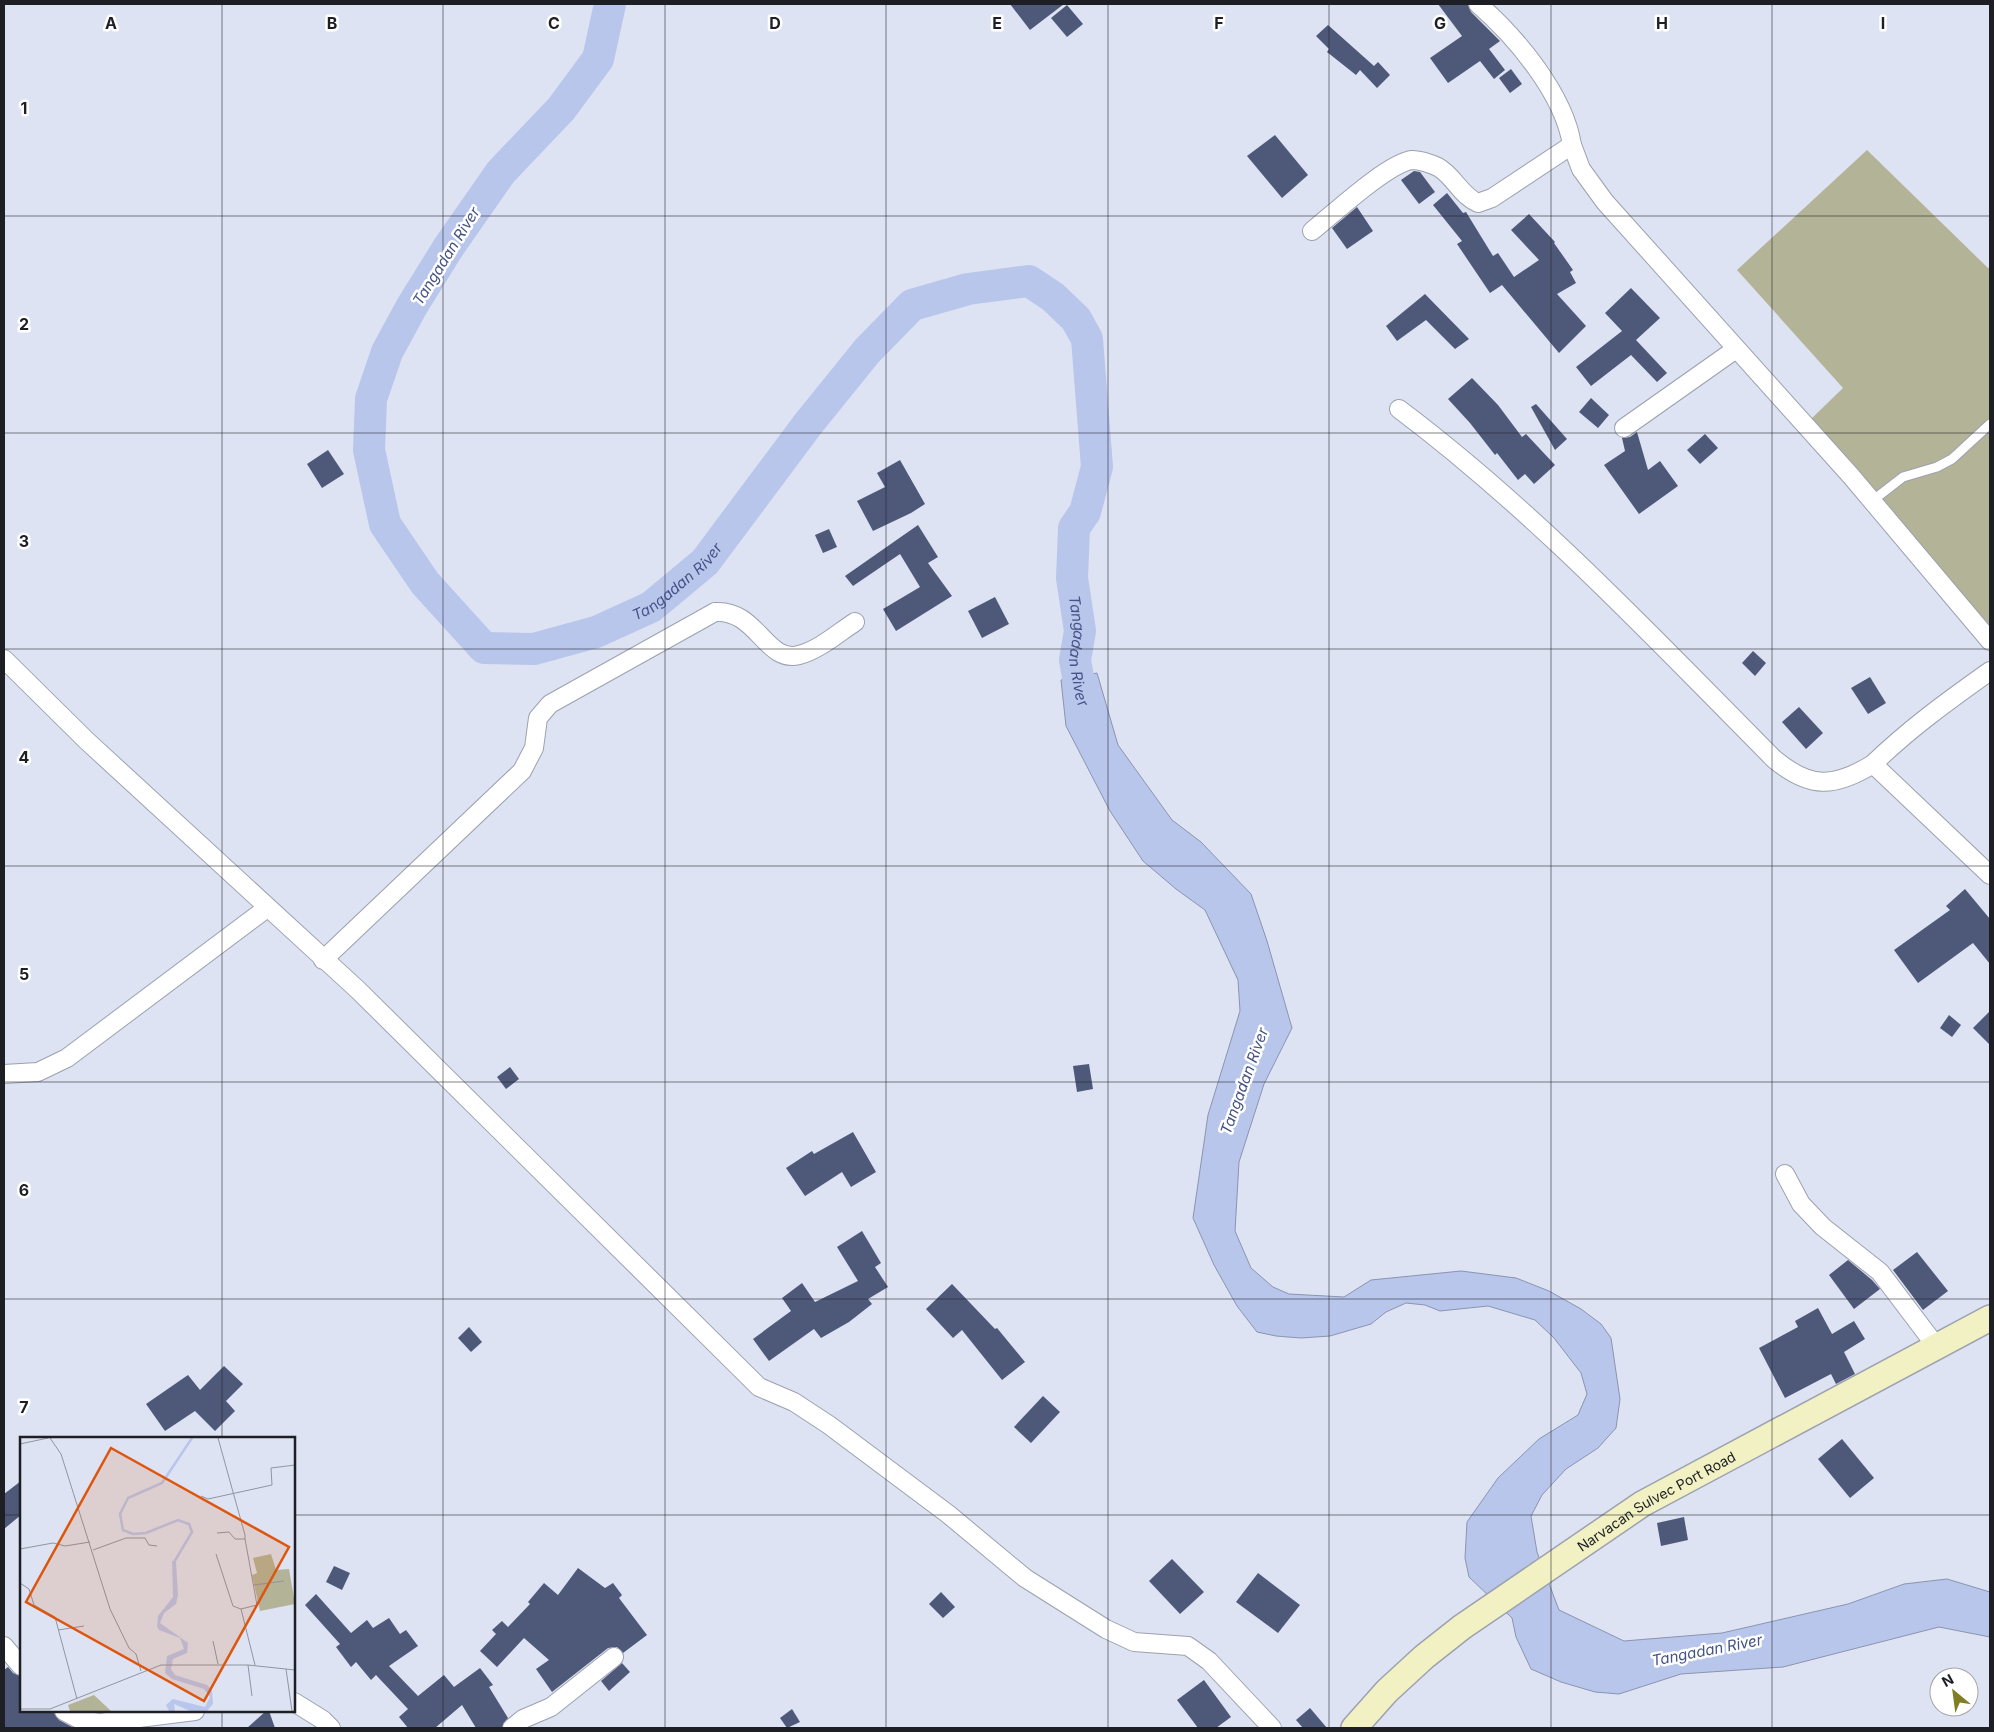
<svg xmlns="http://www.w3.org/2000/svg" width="1994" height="1732" font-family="Inter,sans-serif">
<rect width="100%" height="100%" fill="#dde3f2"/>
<!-- green -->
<polygon fill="#b3b497" points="1867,150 1988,268 1990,267 1990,626 1810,420 1843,388 1737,270"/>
<!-- water -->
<polygon fill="#b9c6ec" stroke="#8a94b0" points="1097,673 1118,745 1172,820 1201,842 1251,894 1267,941 1292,1028 1264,1084 1239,1162 1235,1231 1251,1268 1273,1287 1289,1294 1344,1297 1371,1280 1461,1271 1516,1278 1549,1291 1581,1309 1601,1324 1611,1338 1620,1399 1616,1428 1598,1448 1566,1469 1542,1495 1531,1516 1537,1552 1559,1610 1624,1641 1722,1633 1848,1604 1904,1584 1947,1579 1990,1592 1990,1637 1939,1627 1783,1667 1681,1674 1619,1694 1595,1692 1561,1682 1531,1669 1516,1637 1512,1618 1469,1577 1465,1558 1467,1522 1498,1478 1539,1439 1578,1415 1587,1394 1581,1373 1554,1338 1535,1320 1488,1306 1440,1311 1425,1305 1406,1303 1386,1312 1371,1324 1330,1336 1301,1338 1276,1336 1257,1332 1237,1306 1214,1265 1193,1218 1208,1115 1240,1011 1238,980 1205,910 1176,889 1143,861 1110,811 1066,726 1061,680"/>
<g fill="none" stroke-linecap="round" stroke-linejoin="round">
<!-- river -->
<path stroke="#b9c6ec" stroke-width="32" id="s1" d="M 610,4 L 598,59 L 561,109 L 501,172 L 448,248 L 412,306 L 387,352 L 371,399 L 369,450 L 385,524 L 425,583 L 484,648 L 534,649 L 596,632 L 651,607 L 705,562 L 808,424 L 867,351 L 912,305 L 968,289 L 1029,281 L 1053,297 L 1076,319 L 1087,339 L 1097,467 L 1085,512 L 1074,528 L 1072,578 L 1080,631 L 1075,660 L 1082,700 L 1092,717"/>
</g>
<!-- building -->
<g fill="#4e597a">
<polygon points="1010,4 1064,4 1030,30"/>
<polygon points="1438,4 1468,4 1471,12 1500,41 1489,49 1505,70 1494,79 1480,61 1448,83 1430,58 1462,36"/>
<polygon points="1067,5 1083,24 1067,37 1051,18"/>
<polygon points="1328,25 1374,66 1378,62 1390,75 1377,88 1360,70 1356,75 1327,52 1329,49 1316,36"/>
<polygon points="1511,69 1522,84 1510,93 1499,78"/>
<polygon points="1275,135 1308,175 1282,198 1247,156"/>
<polygon points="1414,171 1420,172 1435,192 1419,204 1401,180"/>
<polygon points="1447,193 1463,213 1466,212 1493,256 1498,253 1514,277 1539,260 1511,230 1529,214 1555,242 1554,243 1573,270 1570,272 1576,283 1557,294 1586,326 1559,353 1502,285 1490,293 1457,244 1462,241 1433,205"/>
<polygon points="1357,207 1373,231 1347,249 1332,228"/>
<polygon points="1631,288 1660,318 1636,340 1667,373 1657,382 1631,355 1591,386 1576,367 1622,331 1605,313"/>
<polygon points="1425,294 1469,339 1455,349 1426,320 1397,341 1386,326"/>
<polygon points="1472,378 1498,405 1522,437 1526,434 1555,465 1534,484 1525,474 1518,480 1497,453 1495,455 1470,423 1448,399"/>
<polygon points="1591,398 1609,415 1598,428 1579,412"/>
<polygon points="1536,404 1567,439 1555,450 1531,407"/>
<polygon points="1637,432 1648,470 1660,461 1678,486 1639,514 1604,465 1625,451 1622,438 1630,437"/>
<polygon points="1705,434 1718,448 1700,464 1687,450"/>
<polygon points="328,450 344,474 322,488 307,464"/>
<polygon points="900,460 925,504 911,513 873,531 857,501 885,487 877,473"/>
<polygon points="918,525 938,557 928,563 952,596 896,631 883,609 920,587 900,554 853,586 845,576"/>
<polygon points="829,529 837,547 823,553 815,535"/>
<polygon points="995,597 1009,624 982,638 968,611"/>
<polygon points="1753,651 1766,663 1755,676 1742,663"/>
<polygon points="1870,677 1886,703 1868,714 1851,688"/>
<polygon points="1799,707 1823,733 1806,749 1782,722"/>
<polygon points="1965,889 1990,919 1990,964 1973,943 1918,983 1894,950 1950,910 1946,906"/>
<polygon points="1990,1011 1990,1045 1973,1028"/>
<polygon points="1949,1015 1961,1025 1952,1037 1940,1028"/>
<polygon points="1089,1064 1093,1089 1077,1092 1073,1066"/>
<polygon points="510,1067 519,1079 506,1089 497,1077"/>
<polygon points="853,1132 876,1172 851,1187 842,1172 805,1196 786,1168 812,1151 814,1154"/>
<polygon points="862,1231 881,1263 875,1267 888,1287 868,1299 872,1304 849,1322 821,1338 814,1329 769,1361 753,1339 791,1311 782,1298 802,1283 815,1302 858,1281 837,1247"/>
<polygon points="1917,1252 1948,1291 1923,1310 1893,1270"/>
<polygon points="1848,1260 1872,1280 1880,1289 1854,1309 1829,1275"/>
<polygon points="952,1284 995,1329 997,1328 1025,1362 1002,1380 962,1330 953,1338 926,1309"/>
<polygon points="1818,1308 1832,1334 1854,1321 1865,1339 1844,1352 1855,1374 1836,1384 1831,1374 1785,1398 1759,1348 1798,1327 1795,1321"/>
<polygon points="469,1327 482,1342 471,1352 458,1338"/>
<polygon points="224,1366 243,1384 226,1401 235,1411 215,1431 195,1411 165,1431 146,1404 188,1375 200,1390"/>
<polygon points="1043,1396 1060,1412 1031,1443 1014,1427"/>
<polygon points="1842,1439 1874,1478 1850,1498 1818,1459"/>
<polygon points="21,1481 21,1515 4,1529 4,1494"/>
<polygon points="1684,1517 1688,1540 1661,1546 1657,1523"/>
<polygon points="1172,1559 1204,1592 1180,1614 1149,1581"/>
<polygon points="334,1566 350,1573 342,1590 326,1582"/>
<polygon points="578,1568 605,1588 613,1583 622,1595 619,1598 647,1635 623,1653 617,1647 608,1648 552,1692 536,1669 549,1660 524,1638 497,1667 480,1651 496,1634 492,1630 502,1621 508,1627 530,1604 528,1602 544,1583 558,1595"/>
<polygon points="1258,1573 1300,1605 1278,1633 1236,1602"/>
<polygon points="941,1592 955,1607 943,1618 929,1604"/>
<polygon points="316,1594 351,1633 367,1620 373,1628 389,1618 400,1634 406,1630 418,1646 389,1666 418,1696 444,1675 454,1687 480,1668 493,1685 489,1687 508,1718 502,1728 476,1728 462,1705 435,1728 408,1728 399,1717 408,1709 376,1675 371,1680 356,1662 351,1667 336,1647 340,1644 305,1605"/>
<polygon points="622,1663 630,1672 609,1691 601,1681"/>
<polygon points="8,1667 13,1673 21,1676 21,1711 53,1711 59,1720 74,1728 4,1728 4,1670"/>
<polygon points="1204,1680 1231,1717 1216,1728 1198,1728 1177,1700"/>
<polygon points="1310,1708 1327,1728 1303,1728 1296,1720"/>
<polygon points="792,1709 800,1722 787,1728 780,1718"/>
<polygon points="266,1711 269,1711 275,1728 247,1728"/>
</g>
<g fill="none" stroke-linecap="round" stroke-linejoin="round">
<!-- lane casing -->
<g stroke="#9ca1af" stroke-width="11">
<polyline id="lane" points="1872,501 1903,477 1937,467 1952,459 1990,424"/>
</g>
<!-- street casing -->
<g stroke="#9ca1af" stroke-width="20">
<g id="street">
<polyline points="1572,145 1581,169 1605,202 1851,476 1990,641"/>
<path d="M 1312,231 C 1333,214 1388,163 1412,160 C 1420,160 1432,164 1438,167 C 1454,176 1461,196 1478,203 L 1492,198 L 1572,145 C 1564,94 1516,37 1478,4"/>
<path d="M 1399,409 C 1536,512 1654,638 1774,759 C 1810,789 1834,788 1873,764"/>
<polyline points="1624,428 1736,349"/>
<polyline points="4,659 87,741 358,990 759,1387 794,1402 829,1425 948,1514 1025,1578 1106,1629 1134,1642 1188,1646 1209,1661 1272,1728"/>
<path d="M 1990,671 C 1949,700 1909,729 1873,764 L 1990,875"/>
<path d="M 323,960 L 522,771 L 534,748 L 538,718 L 550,704 L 715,612 C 757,609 766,664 799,655 C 819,650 838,633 855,622"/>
<polyline points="4,1074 38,1072 67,1058 267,908"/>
<polyline points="1785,1174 1801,1204 1823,1227 1880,1272 1936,1346"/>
<polyline points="4,1646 21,1666"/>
<polyline points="294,1702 323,1720 331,1728"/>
<polyline points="64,1711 81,1720 99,1723 195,1711"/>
<polyline points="512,1728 523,1719 551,1707 614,1657"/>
</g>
</g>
<!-- secondary casing -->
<g stroke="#9ca1af" stroke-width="28">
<g id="secondary">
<path id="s2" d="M 1354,1728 L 1387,1691 L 1424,1657 L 1462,1627 L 1642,1504 L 1990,1318"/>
</g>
</g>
<!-- lane -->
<use href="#lane" stroke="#fff" stroke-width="9"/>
<!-- street -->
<use href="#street" stroke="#fff" stroke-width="18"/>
<!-- secondary -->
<use href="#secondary" stroke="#f2f1c3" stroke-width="25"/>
</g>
<!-- grid -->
<path fill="none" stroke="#1d1f25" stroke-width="1" stroke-opacity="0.55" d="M 222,4 L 222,1438M 443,4 L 443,1728M 665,4 L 665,1728M 886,4 L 886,1728M 1108,4 L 1108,1728M 1329,4 L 1329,1728M 1551,4 L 1551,1728M 1772,4 L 1772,1728M 4,216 L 1990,216M 4,433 L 1990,433M 4,649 L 1990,649M 4,866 L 1990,866M 4,1082 L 1990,1082M 4,1299 L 1990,1299M 4,1515 L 21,1515M 294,1515 L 1990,1515M 222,1711 L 222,1728"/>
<g text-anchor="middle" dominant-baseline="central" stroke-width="5" stroke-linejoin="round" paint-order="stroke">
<!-- street labels -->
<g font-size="14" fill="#1d1f25" stroke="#fff">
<text stroke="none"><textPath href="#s2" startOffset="380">Narvacan Sulvec Port Road</textPath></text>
</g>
<!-- water labels -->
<g font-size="15" font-style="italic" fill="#445285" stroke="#fff">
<text transform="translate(446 256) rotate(-58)">Tangadan River</text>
<text stroke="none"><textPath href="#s1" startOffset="965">Tangadan River</textPath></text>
<text stroke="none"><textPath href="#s1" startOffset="1851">Tangadan River</textPath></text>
<text transform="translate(1244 1081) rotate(-70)">Tangadan River</text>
<text transform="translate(1707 1650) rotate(-11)">Tangadan River</text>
</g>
</g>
<!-- overview -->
<g transform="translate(20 1437)">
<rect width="275" height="275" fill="#dde3f2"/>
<path d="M 251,117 L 256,133 L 269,132 L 275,167 L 240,174 L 232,138 L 237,136 L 233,121 ZM 74,258 L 91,274 L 50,274 L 48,268 Z" fill="#b3b497"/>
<path d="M 152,124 L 156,125 L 158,158 L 156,167 L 144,176 L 140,186 L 168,206 L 167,216 L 153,222 L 151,232 L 155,238 L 187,248 L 192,253 L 193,267 L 187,274 L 170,274 L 154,267 L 155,274 L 149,274 L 146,268 L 153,262 L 185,270 L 190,260 L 184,252 L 152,242 L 145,236 L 147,219 L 164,212 L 160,201 L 139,193 L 137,189 L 138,179 L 153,160 Z" fill="#b9c6ec"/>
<path fill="none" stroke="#b9c6ec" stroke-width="2.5" d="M 153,127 L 172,95 L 169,87 L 158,83 L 126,96 L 113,97 L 103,93 L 100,77 L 108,61 L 142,46 L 172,1"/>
<path fill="none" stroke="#9095a0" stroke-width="1" d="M 30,1 L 41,17 L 90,172 L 109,211 L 116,217 L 121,234M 0,7 L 28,1M 181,59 L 188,62 L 252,48 L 251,31 L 275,28M 197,96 L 209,95 L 215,102 L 225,102 L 225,98 L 198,1M 225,102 L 237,168 L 221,172 L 235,228M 0,112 L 33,106 L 45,109 L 70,105M 73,113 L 106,101 L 125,101 L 129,108 L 137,109M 196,117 L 213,169 L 221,172M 0,146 L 9,152 L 14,168 L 35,180 L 57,262M 234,148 L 264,144M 38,193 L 64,189M 193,204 L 198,227M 228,228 L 232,259M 266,232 L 272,274M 0,272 L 30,272 L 141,228 L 228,228 L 275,233"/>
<path fill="#de560d" fill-opacity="0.15" stroke="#de560d" stroke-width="2.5" d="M 91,11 L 269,110 L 184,264 L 6,165 Z"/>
<rect width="275" height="275" fill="none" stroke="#1d1f25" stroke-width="2.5"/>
</g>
<g font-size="16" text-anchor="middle" font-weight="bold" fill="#1d1f25" stroke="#fff" stroke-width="5" stroke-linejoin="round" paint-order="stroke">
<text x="111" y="29">A</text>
<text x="332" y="29">B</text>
<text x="554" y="29">C</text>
<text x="775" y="29">D</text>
<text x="997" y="29">E</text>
<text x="1219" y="29">F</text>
<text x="1440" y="29">G</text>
<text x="1662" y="29">H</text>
<text x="1883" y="29">I</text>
<text x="24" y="114">1</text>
<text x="24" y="330">2</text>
<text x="24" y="547">3</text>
<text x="24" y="763">4</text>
<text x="24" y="980">5</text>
<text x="24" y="1196">6</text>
<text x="24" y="1413">7</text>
</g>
<!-- border -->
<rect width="1994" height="1732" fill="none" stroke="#1d1f25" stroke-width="10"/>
<!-- north arrow -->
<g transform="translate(1954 1692) rotate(331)"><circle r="24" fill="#ffffff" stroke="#a5a5a8"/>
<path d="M0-4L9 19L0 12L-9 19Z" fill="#7f7e25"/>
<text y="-8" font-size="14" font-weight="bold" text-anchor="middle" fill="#1d1f25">N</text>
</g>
</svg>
